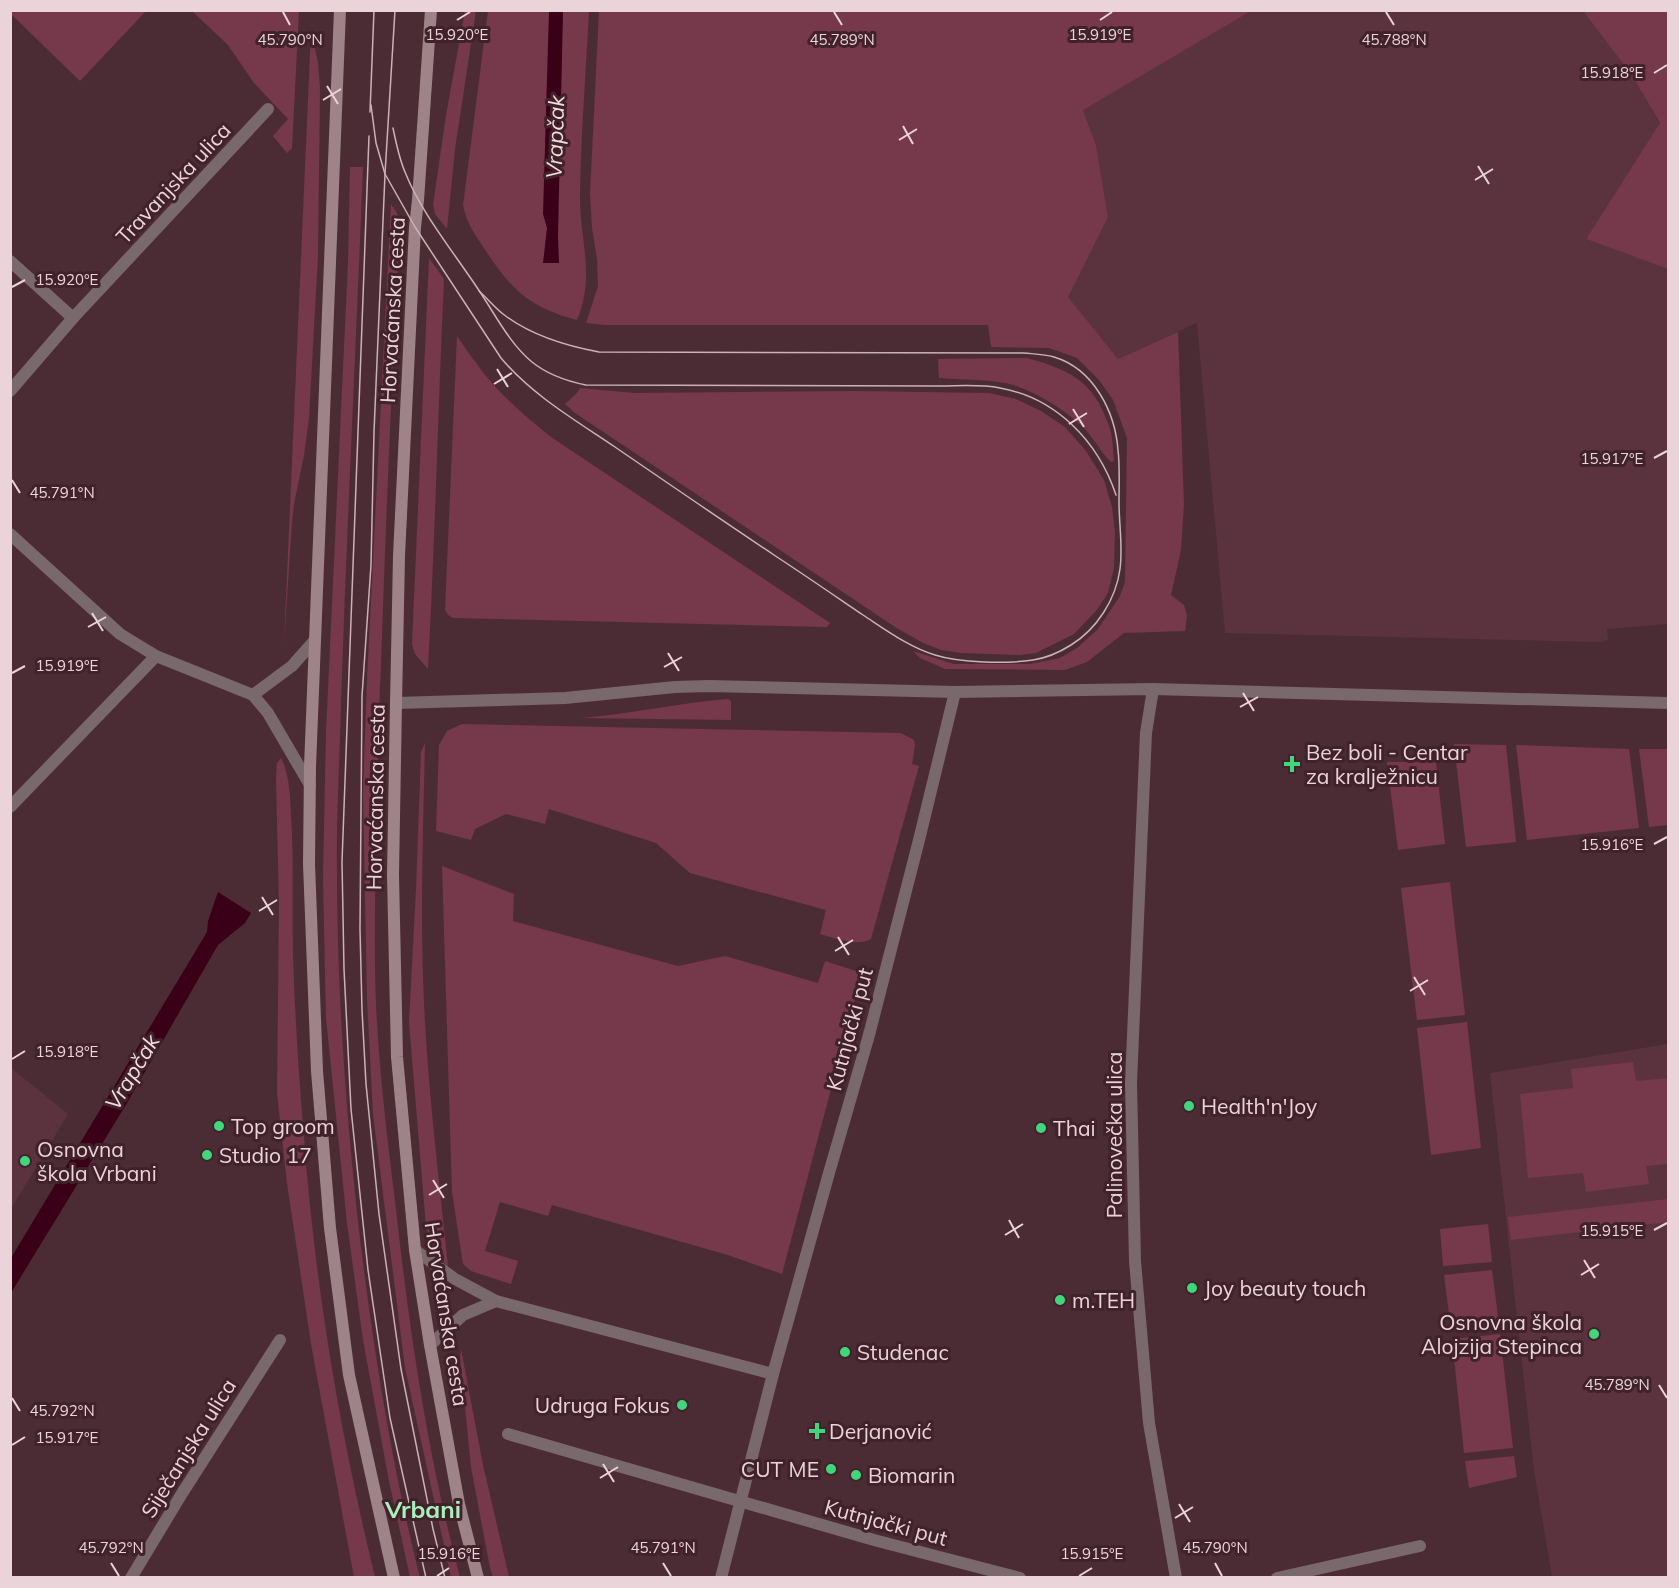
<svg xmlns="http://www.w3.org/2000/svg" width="1679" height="1588" font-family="Mulish,sans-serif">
<rect width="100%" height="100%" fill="#4c2c34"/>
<!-- built -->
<g fill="#5b333e">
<polygon points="1251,11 1583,11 1631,74 1660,124 1586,239 1668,269 1668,624 1607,629 1608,640 1602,642 1225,633 1197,323 1118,359 1067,297 1108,217 1096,145 1083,109"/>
<polygon points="1668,1044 1668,1577 1552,1577 1534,1470 1490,1073"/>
<polygon points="11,1068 68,1114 11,1209"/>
</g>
<!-- green -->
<g fill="#76384b">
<polygon points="10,11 11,10 146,11 80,81 11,14"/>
<polygon points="192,11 299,11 292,148 287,153 273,136 288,119 254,83 228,45"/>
<polygon points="465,11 476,11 455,149 447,229 435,214 433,205 446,115"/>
<path d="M 488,11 L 589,11 C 586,71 581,133 580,193 C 579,239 596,275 577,320 C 531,308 512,291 486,251 C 476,236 466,223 463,205 Z"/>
<polygon points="599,11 1251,11 1083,110 1096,145 1108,217 1068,297 1118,359 1178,332 1184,505 1181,550 1171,595 1184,605 1187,616 1185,631 1124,633 1087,662 1065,670 945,669 920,658 913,651 954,664 1030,664 1060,658 1077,648 1098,629 1120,596 1125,582 1127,438 1113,400 1099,380 1077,358 1049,348 991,347 988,325 604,325 586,323 598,286 597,259 592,228 590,193"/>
<polygon points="1583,11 1668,11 1668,269 1586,239 1660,123 1631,74"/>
<polygon points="311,31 318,63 320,88 318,255 309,418 304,455 294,504 292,522 284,644"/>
<path d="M 350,167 L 363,167 C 356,345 347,523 341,701 C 340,758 336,815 337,872 C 337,986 345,1099 357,1213 C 371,1335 390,1458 420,1578 L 410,1577 L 389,1481 L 363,1340 L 347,1223 L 326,1018 L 323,879 L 326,732 L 348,262 Z"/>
<path d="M 391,204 L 397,213 L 400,226 C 392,372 386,517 381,663 C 378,724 378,786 376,847 C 375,899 374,952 376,1004 C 379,1070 387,1136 395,1201 C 409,1328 427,1454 460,1577 L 451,1577 L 405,1368 L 373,1114 L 367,999 L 363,793 L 367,680 Z"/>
<path d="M 429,258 L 444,279 C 438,409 435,539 428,669 L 415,654 L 412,644 Z"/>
<path d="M 457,336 C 464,346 471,357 479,367 C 499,394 525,416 551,437 L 830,623 L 827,627 L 453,618 L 448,615 L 445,610 Z"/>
<path d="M 1027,358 C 1063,368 1090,378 1105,416 C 1107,421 1110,427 1111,433 C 1113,442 1113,452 1114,461 L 1111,462 C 1100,452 1093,436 1082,426 C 1062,408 1031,388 1005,383 C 983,379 961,380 939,378 L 938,359 Z"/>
<polygon points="580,388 634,393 856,391 989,393 1016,399 1041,411 1065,427 1086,451 1104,480 1112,507 1115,532 1114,568 1108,593 1096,611 1074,634 1036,653 1020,655 961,653 941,650 923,643 895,627 575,413 565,404 577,393"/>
<path d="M 728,699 L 731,701 L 731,720 L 581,718 C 630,714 679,703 728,699 Z"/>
<path d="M 462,724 L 901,733 L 914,740 L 915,745 L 912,764 L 919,766 L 871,939 C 857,947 835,938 820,934 L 826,910 L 690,873 L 656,843 L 549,809 L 545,824 L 506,814 L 475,829 L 471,840 L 436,831 L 439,745 L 447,731 Z"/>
<path d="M 425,743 C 423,830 420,917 424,1003 C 428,1091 439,1179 448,1267 C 437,1255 431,1242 426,1227 L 409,1022 L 416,889 L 421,752 Z"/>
<polygon points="1454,744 1506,745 1516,842 1466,847"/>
<polygon points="1516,745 1629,749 1639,828 1527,840"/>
<polygon points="1639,749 1668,749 1668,825 1649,827"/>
<path d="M 281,758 C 290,776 290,796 291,816 C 294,863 292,909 293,956 C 295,1017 299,1078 304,1138 C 315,1286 340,1434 375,1577 L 354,1577 L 311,1344 L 287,1183 L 277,1093 L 279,906 L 276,777 L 277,763 Z"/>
<polygon points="1387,762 1436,762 1445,844 1398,850"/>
<polygon points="442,866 514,894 513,921 678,966 725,956 818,983 825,961 856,971 861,976 782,1274 728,1255 552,1205 548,1216 500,1202 485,1251 518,1261 511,1284 471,1271 463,1264 452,1192"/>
<polygon points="1450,882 1465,1015 1417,1020 1401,888"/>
<polygon points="1467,1022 1481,1148 1431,1155 1417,1028"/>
<polygon points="1633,1062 1636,1081 1668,1078 1668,1164 1646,1166 1649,1184 1586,1192 1583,1173 1528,1178 1520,1094 1573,1088 1571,1069"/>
<polygon points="1668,1199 1668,1222 1511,1240 1508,1217"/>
<polygon points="1488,1224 1492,1262 1443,1266 1440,1229"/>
<polygon points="1492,1270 1499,1324 1451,1330 1444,1275"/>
<polygon points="1500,1334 1513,1448 1464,1453 1452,1339"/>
<polygon points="461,1349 483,1465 509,1577 493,1577 490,1568 471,1467 460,1357"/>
<polygon points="1514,1456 1517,1477 1469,1488 1465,1461"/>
</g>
<!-- water -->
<g fill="#390017">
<polygon points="549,11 563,11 558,236 559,263 543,263 547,228 543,214"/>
<polygon points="218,892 251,913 245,923 218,945 127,1103 11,1293 11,1258 207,932 208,921"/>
</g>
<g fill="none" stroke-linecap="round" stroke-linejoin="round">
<!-- street -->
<g stroke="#79686c" stroke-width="12">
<polyline points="10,261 73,318"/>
<polyline points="10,391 73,318 268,109"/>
<polyline points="10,534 120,634 156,656 10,807"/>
<polyline points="156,656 253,695 268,713 310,785"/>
<polyline points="1153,689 1146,733 1131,1083 1135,1261 1149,1423 1176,1578"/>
<polyline points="253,695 292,666 315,640"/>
<polyline points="396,703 565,698 675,687 708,686 955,692 1153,689 1668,703"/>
<polyline points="415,1250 455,1279 496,1301 773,1374"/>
<polyline points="430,1345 463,1315 496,1301"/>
<polyline points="508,1434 874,1540 1020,1578"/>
<polyline points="131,1578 181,1495 280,1340"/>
<polyline points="721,1578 773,1374 829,1173 869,1035 919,840 955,692"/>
<polyline points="1277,1578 1420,1546"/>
</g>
<!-- secondary -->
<g stroke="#9e8389" stroke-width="12">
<polyline points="340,10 310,767 309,864 317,1071 330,1228 349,1375 394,1578"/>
<polyline points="431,10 418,200 415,227 399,556 396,703 393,875 397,1057 415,1250 430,1345 459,1504 478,1578"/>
</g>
<!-- tram -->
<g stroke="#cab2b8" stroke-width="1.5">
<polyline points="395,10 385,174 374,432 371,565 362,696 360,929 362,1010 366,1084 379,1214 401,1369 433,1529 445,1578"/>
<path d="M 371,105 L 376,143 L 385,174 L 415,227 L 501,358 C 532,395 575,420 615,447 C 669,484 723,521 777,557 C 806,576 835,596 863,615 C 886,630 909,647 935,655 C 960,663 1007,664 1033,660 C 1046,658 1060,652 1071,645 C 1097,629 1116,599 1120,569 C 1123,547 1119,524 1119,502 C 1119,485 1120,467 1118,450 C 1115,412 1094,369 1054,357 C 1044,354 1034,354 1024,353 L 599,352 C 566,346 530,335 503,314 C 494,307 487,298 479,291"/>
<polyline points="370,112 374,10"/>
<path d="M 393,128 C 396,143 399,158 405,172 C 421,213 456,255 480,292 C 496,316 510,344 532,362 C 548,375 566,381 586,385 L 940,386 C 959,386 980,384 1000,388 C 1056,398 1098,441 1116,495"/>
<polyline points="369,136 342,862 344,969 351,1109 368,1270 390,1418 426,1578"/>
</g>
</g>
<!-- ticks -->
<path fill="none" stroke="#ead4d9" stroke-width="2" d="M 283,12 L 290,25M 834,12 L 842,25M 1386,12 L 1394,25M 457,20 L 470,12M 1100,20 L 1112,12M 1654,73 L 1667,65M 327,86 L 338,104M 323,100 L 341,89M 903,126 L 913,144M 899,140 L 917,129M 1478,166 L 1489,184M 1475,180 L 1493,169M 12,287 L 25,280M 497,369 L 508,387M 494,384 L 512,373M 1073,409 L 1084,427M 1069,424 L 1087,413M 1654,458 L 1667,451M 12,480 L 20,493M 92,613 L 103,631M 88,627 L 106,617M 668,653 L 679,671M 664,667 L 682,657M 12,673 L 25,666M 1243,693 L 1254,711M 1240,707 L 1258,697M 1654,844 L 1667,837M 262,897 L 273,915M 259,911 L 277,900M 838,937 L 849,955M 835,951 L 853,940M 1414,977 L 1425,995M 1410,991 L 1428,980M 12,1059 L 25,1051M 433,1180 L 444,1198M 429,1195 L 447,1184M 1009,1220 L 1019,1238M 1654,1230 L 1667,1223M 1005,1235 L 1023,1224M 1584,1260 L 1595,1278M 1581,1275 L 1599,1264M 1659,1385 L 1667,1398M 12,1398 L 20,1411M 12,1445 L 25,1437M 603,1464 L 614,1482M 600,1478 L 618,1467M 1179,1504 L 1190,1522M 1175,1518 L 1193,1507M 111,1563 L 119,1576M 663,1563 L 671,1576M 1215,1563 L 1222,1576M 437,1576 L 449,1568M 1079,1576 L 1092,1568"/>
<!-- markers -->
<g fill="#40d77c" stroke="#41222a" stroke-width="2">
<path d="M1289 755h6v6h6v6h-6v6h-6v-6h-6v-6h6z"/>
<circle cx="1189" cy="1106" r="6"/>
<circle cx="219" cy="1126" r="6"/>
<circle cx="1041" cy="1128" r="6"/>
<circle cx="207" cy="1155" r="6"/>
<circle cx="25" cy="1161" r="6"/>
<circle cx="1192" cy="1288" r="6"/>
<circle cx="1060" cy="1300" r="6"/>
<circle cx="1594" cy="1334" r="6"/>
<circle cx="845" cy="1352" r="6"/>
<circle cx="682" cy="1405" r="6"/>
<path d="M814 1422h6v6h6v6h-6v6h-6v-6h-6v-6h6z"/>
<circle cx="831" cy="1469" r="6"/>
<circle cx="856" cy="1475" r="6"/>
</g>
<g text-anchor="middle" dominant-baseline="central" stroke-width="6" stroke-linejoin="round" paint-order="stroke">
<!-- street labels -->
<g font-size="21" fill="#ead4d9" stroke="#41222a">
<text transform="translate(173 183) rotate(-47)">Travanjska ulica</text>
<text transform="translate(392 310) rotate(-87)">Horvaćanska cesta</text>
<text transform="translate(375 797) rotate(-89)">Horvaćanska cesta</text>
<text transform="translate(849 1029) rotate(-75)">Kutnjački put</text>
<text transform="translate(1114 1135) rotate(-90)">Palinovečka ulica</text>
<text transform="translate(447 1314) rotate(81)">Horvaćanska cesta</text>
<text transform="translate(188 1448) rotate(-58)">Siječanjska ulica</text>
<text transform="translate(886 1522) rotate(15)">Kutnjački put</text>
</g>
<!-- poi labels -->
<g font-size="21" fill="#ead4d9" stroke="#41222a" text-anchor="start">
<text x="1306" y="752">Bez boli - Centar<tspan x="1306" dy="24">za kralježnicu</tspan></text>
<text x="1201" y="1106">Health'n'Joy</text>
<text x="231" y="1126">Top groom</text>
<text x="1053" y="1128">Thai</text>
<text x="37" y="1149">Osnovna<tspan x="37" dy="24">škola Vrbani</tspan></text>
<text x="219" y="1155">Studio 17</text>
<text x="1204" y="1288">Joy beauty touch</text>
<text x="1072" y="1300">m.TEH</text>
<text x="1582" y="1322" text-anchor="end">Osnovna škola<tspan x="1582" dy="24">Alojzija Stepinca</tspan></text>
<text x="857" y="1352">Studenac</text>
<text x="670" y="1405" text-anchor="end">Udruga Fokus</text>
<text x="829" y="1431">Derjanović</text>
<text x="819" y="1469" text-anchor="end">CUT ME</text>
<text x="868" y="1475">Biomarin</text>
</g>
<!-- water labels -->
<g font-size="22" font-style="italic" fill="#f2dde1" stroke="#41222a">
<text transform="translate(555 137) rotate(-88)">Vrapčak</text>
<text transform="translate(132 1072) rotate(-59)">Vrapčak</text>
</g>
<!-- quarter labels -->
<g font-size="24" font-weight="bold" fill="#a9f0bc" stroke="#41222a">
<text x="423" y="1509">Vrbani</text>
</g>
</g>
<g font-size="15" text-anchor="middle" fill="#ead4d9" stroke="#41222a" stroke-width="6" stroke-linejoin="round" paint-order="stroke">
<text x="457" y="40">15.920°E</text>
<text x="1100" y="40">15.919°E</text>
<text x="290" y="45">45.790°N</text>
<text x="842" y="45">45.789°N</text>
<text x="1394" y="45">45.788°N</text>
<text x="1612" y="78">15.918°E</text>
<text x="67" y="285">15.920°E</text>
<text x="1612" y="464">15.917°E</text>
<text x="62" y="498">45.791°N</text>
<text x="67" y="671">15.919°E</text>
<text x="1612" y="850">15.916°E</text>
<text x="67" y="1057">15.918°E</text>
<text x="1612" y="1236">15.915°E</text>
<text x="1617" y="1390">45.789°N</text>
<text x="62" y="1416">45.792°N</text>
<text x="67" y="1443">15.917°E</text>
<text x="111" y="1553">45.792°N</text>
<text x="663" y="1553">45.791°N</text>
<text x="1215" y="1553">45.790°N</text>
<text x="449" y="1559">15.916°E</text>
<text x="1092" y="1559">15.915°E</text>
</g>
<!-- border -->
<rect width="1679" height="1588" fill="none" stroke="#ead4d9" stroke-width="24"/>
</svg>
